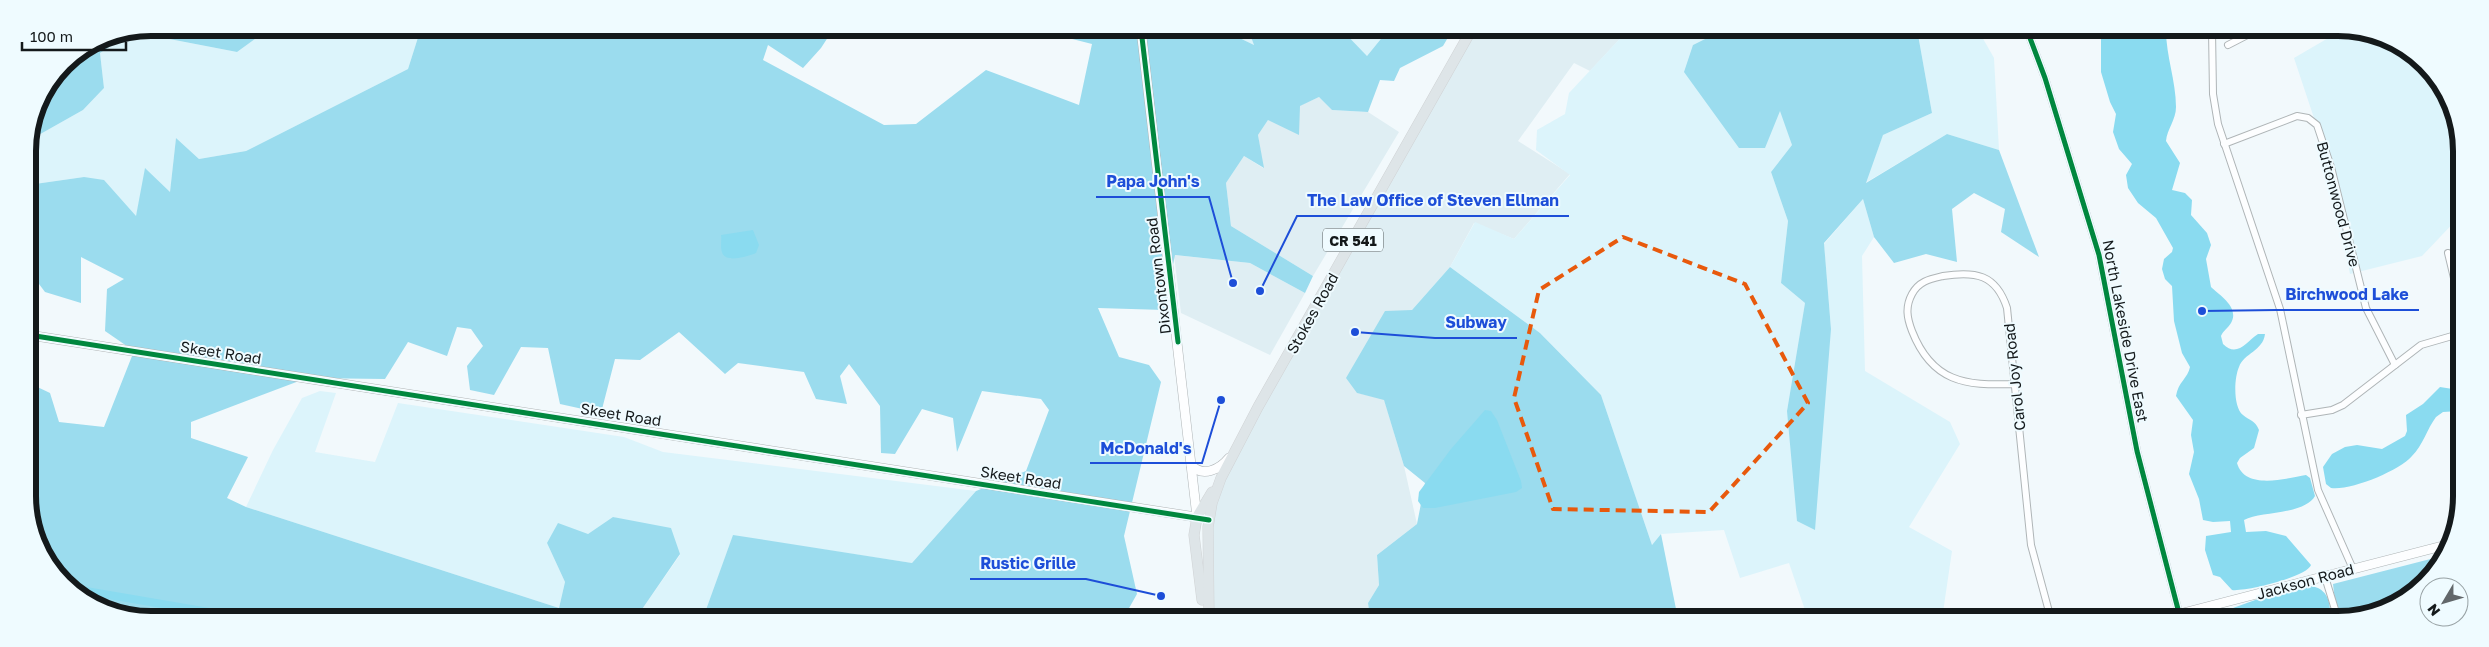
<svg xmlns="http://www.w3.org/2000/svg" width="2489" height="647" font-family="'Golos Text',sans-serif">
<rect width="100%" height="100%" fill="#f2f9fc"/>
<!-- built -->
<g fill="#dfeef3">
<polygon points="1472,29 1629,29 1590,71 1574,63 1518,141 1570,174 1514,239 1474,223 1450,267 1412,310 1357,393 1384,399 1404,466 1417,524 1377,555 1379,585 1368,603 1370,618 1209,618 1207,588 1216,490"/>
<polygon points="1319,97 1332,110 1368,112 1399,132 1313,276 1231,226 1226,183 1244,156 1263,168 1258,135 1268,120"/>
<polygon points="1174,255 1250,263 1305,293 1270,355 1181,313"/>
</g>
<!-- green -->
<g fill="#dcf4fb">
<polygon points="270,28 421,28 408,69 246,151 199,159 176,138 170,193 146,169 136,217 84,177 28,185 28,141 83,110 104,88 100,53 133,32 237,52"/>
<polygon points="1221,29 1248,29 1254,45"/>
<polygon points="1341,29 1389,29 1367,56"/>
<polygon points="1629,29 1725,29 1693,45 1781,110 1792,145 1771,172 1788,221 1781,283 1805,303 1787,411 1831,329 1824,244 1863,199 1874,237 1862,256 1865,371 1950,422 1960,444 1909,527 1952,551 1942,619 1808,619 1789,563 1740,578 1724,530 1661,534 1652,545 1601,395 1540,333 1450,267 1475,222 1514,239 1570,175 1536,150 1537,130 1565,114 1569,93"/>
<polygon points="1917,29 1978,30 1994,58 1999,150 1947,134 1865,183 1883,135 1932,113"/>
<polygon points="2342,30 2362,30 2425,64 2459,127 2459,217 2422,256 2350,274 2330,166 2294,58"/>
<polygon points="320,391 336,393 315,452 375,462 398,403 624,437 663,452 976,491 912,563 733,536 703,618 636,618 680,555 614,517 588,534 547,543 565,582 559,608 246,507 273,450 302,398"/>
</g>
<!-- forest -->
<g fill="#9bdcee">
<polygon points="151,28 270,28 237,52 133,32 100,53 104,88 83,110 28,141 37,104 64,64 104,37"/>
<polygon points="421,28 834,28 821,48 803,68 768,45 763,60 884,125 916,124 986,70 1079,105 1092,44 1029,28 1221,29 1254,45 1248,29 1341,29 1367,56 1389,29 1453,29 1443,46 1400,68 1394,81 1380,80 1368,112 1332,110 1319,97 1300,106 1299,135 1268,120 1258,135 1264,168 1244,156 1226,183 1231,226 1313,276 1305,293 1250,263 1175,255 1164,310 1098,308 1119,357 1149,365 1161,382 1124,536 1137,594 1124,617 1111,615 1111,618 703,618 733,535 912,563 976,491 1026,471 1049,410 1041,399 982,391 957,452 953,418 922,409 895,454 881,453 880,406 849,364 840,376 847,404 816,399 804,372 738,363 725,374 679,332 640,360 615,359 601,413 560,404 548,348 521,347 494,395 470,390 467,366 483,346 471,329 457,327 447,356 408,342 385,379 307,378 191,422 191,438 248,457 227,498 246,507 559,608 565,582 547,543 558,523 588,534 613,517 671,528 680,554 636,618 127,617 64,583 30,520 29,383 50,393 59,422 104,427 134,351 105,331 107,289 124,279 81,257 81,303 45,292 30,272 29,275 28,185 84,177 104,180 136,216 145,168 170,192 176,138 199,159 246,151 408,69"/>
<polygon points="1725,29 1917,29 1932,113 1883,135 1866,183 1947,134 1999,150 2039,257 2001,232 2005,209 1974,193 1952,209 1957,262 1926,254 1894,263 1874,237 1863,199 1824,243 1831,329 1815,530 1797,521 1787,411 1805,303 1781,283 1788,221 1771,172 1792,145 1780,111 1765,148 1739,148 1684,72 1693,45"/>
<polygon points="1450,267 1540,333 1601,395 1652,545 1661,534 1678,619 1370,618 1368,603 1379,585 1377,555 1417,524 1425,483 1404,466 1384,400 1357,393 1346,378 1385,311 1412,310"/>
<polygon points="2446,555 2419,589 2385,610 2337,619 2333,584"/>
</g>
<!-- water -->
<g fill="#8adbf0">
<path d="M 2101,30 L 2166,30 C 2166,56 2176,81 2176,107 C 2176,120 2167,129 2166,141 L 2180,163 L 2172,190 L 2185,193 L 2192,200 L 2191,215 L 2207,233 L 2211,245 L 2206,259 L 2211,287 C 2219,295 2240,307 2231,323 C 2228,328 2223,331 2221,336 L 2223,344 C 2237,358 2246,342 2258,334 L 2265,334 C 2263,351 2244,353 2239,367 C 2234,378 2233,407 2243,415 C 2250,421 2255,420 2259,430 L 2254,448 L 2240,458 L 2237,463 C 2245,491 2287,478 2306,475 L 2310,478 L 2315,496 C 2304,515 2261,511 2244,520 L 2246,532 L 2266,531 L 2286,536 L 2311,565 C 2307,577 2245,592 2232,590 L 2220,577 L 2213,575 L 2205,550 L 2206,536 L 2231,532 L 2230,521 L 2213,522 L 2203,520 L 2199,499 L 2189,474 L 2194,452 L 2191,435 L 2193,420 L 2176,396 C 2178,382 2188,378 2190,367 L 2182,353 L 2174,321 L 2172,286 L 2165,279 L 2162,269 L 2164,259 L 2172,252 L 2173,248 L 2156,218 L 2138,203 L 2128,188 L 2126,175 L 2132,164 L 2119,149 L 2113,132 L 2116,114 L 2110,102 L 2101,72 Z"/>
<path d="M 753,230 L 759,245 L 756,253 C 748,256 725,264 722,252 C 720,247 722,240 721,235 Z"/>
<path d="M 2440,387 L 2459,390 L 2459,411 L 2443,412 L 2436,417 C 2427,429 2423,445 2412,456 C 2399,471 2350,491 2331,488 L 2326,484 L 2323,467 L 2332,454 L 2345,447 L 2357,445 L 2382,449 L 2405,436 L 2407,431 L 2406,415 L 2423,404 Z"/>
<polygon points="1485,410 1491,411 1497,420 1521,481 1522,488 1516,492 1435,508 1423,508 1418,501 1419,492 1451,449"/>
<path d="M 2311,586 C 2325,588 2330,599 2330,611 L 2323,619 L 2213,619 L 2222,612 L 2269,595 L 2289,592 Z"/>
</g>
<g fill="none" stroke-linecap="round" stroke-linejoin="round">
<!-- canal -->
<polyline stroke="#8adbf0" stroke-width="8" points="74,589 238,617"/>
<!-- street casing -->
<g stroke="#afb5b7" stroke-width="8">
<g id="street">
<polyline points="2027,30 2045,78 2099,255 2137,451 2179,613"/>
<polyline points="2212,30 2213,94 2218,124 2280,309 2318,490 2353,569"/>
<polyline points="2228,45 2257,30"/>
<polyline points="2224,144 2297,116 2308,118 2317,125 2331,167 2366,308 2395,365"/>
<polyline points="2448,253 2459,299"/>
<path d="M 2014,384 C 1965,386 1932,382 1912,331 C 1907,318 1905,307 1912,294 C 1919,281 1930,279 1943,276 C 1975,271 1996,274 2007,308 L 2031,545 L 2051,619"/>
<polyline points="2301,415 2332,410 2343,405 2421,345 2459,334"/>
<polyline points="2325,577 2338,619"/>
</g>
</g>
<!-- secondary casing -->
<g stroke="#afb5b7" stroke-width="10">
<g id="secondary">
<polyline points="1141,29 1197,517"/>
<polyline points="29,335 1202,518"/>
<path d="M 1191,465 C 1203,478 1220,469 1229,458"/>
<polyline points="2160,619 2450,544"/>
</g>
</g>
<!-- primary casing -->
<g stroke="#d0d3d5" stroke-width="11">
<g id="primary">
<polyline points="1202,600 1194,535 1197,517 1212,492"/>
<polyline points="1209,618 1208,527 1212,503 1221,478 1258,407 1472,29"/>
</g>
</g>
<!-- street -->
<use href="#street" stroke="#fdfeff" stroke-width="6"/>
<!-- secondary -->
<use href="#secondary" stroke="#fdfeff" stroke-width="9"/>
<!-- primary -->
<use href="#primary" stroke="#dee5e8" stroke-width="10"/>
<!-- cycleway casing -->
<g stroke="#effbff" stroke-width="8">
<g id="cycleway">
<polyline points="1141,29 1178,342"/>
<polyline points="2027,30 2045,78 2099,255 2137,451 2179,613"/>
<polyline points="29,335 1209,520"/>
</g>
</g>
<!-- cycleway -->
<use href="#cycleway" stroke="#00873e" stroke-width="5"/>
</g>
<!-- marked area -->
<path fill="none" stroke="#e8590c" stroke-width="4" stroke-dasharray="10 6" stroke-linejoin="round" d="M 1623,237 L 1745,284 L 1808,403 L 1709,512 L 1553,509 L 1514,398 L 1539,290 Z"/>
<g text-anchor="middle" dominant-baseline="central" stroke-width="4" stroke-linejoin="round" paint-order="stroke">
<!-- shield labels -->
<rect fill="#effbff" stroke="#565d5f" stroke-width="1" x="1323" y="228.5" width="60" height="23" rx="4"/>
<g font-size="14" font-weight="bold" fill="#14191b">
<text x="1353" y="240">CR 541</text>
</g>
<!-- street labels -->
<g font-size="15" fill="#14191b" stroke="#effbff">
<text transform="translate(2339 204) rotate(75)">Buttonwood Drive</text>
<text transform="translate(1158 276) rotate(-97)">Dixontown Road</text>
<text transform="translate(1312 313) rotate(-61)">Stokes Road</text>
<text transform="translate(2126 331) rotate(79)">North Lakeside Drive East</text>
<text transform="translate(221 352) rotate(9)">Skeet Road</text>
<text transform="translate(2014 377) rotate(-96)">Carol Joy Road</text>
<text transform="translate(621 414) rotate(9)">Skeet Road</text>
<text transform="translate(1021 477) rotate(9)">Skeet Road</text>
<text transform="translate(2305 581) rotate(-15)">Jackson Road</text>
</g>
</g>
<!-- crop -->
<path d="M0 0H2489V647H0ZM151 36H2338A115 115 0 0 1 2453 151V496A115 115 0 0 1 2338 611H151A115 115 0 0 1 36 496V151A115 115 0 0 1 151 36Z" fill="#effbff" fill-rule="evenodd"/>
<path fill="none" stroke="#14191b" stroke-width="6" d="M151 36H2338A115 115 0 0 1 2453 151V496A115 115 0 0 1 2338 611H151A115 115 0 0 1 36 496V151A115 115 0 0 1 151 36Z"/>
<!-- callouts -->
<path fill="none" stroke="#1d4ed8" stroke-width="2" d="M1233 283L1209 197H1096M1260 291L1297 216H1569M2202 311L2276 310H2419M1355 332L1435 338H1517M1221 400L1202 463H1090M1161 596L1086 579H970"/>
<g fill="#1d4ed8" stroke="#effbff" stroke-width="2">
<circle cx="1233" cy="283" r="5"/>
<circle cx="1260" cy="291" r="5"/>
<circle cx="2202" cy="311" r="5"/>
<circle cx="1355" cy="332" r="5"/>
<circle cx="1221" cy="400" r="5"/>
<circle cx="1161" cy="596" r="5"/>
</g>
<g font-size="16" text-anchor="middle" font-weight="bold" fill="#1d4ed8" stroke="#effbff" stroke-width="4" stroke-linejoin="round" paint-order="stroke">
<text x="1153" y="187">Papa John's</text>
<text x="1433" y="206">The Law Office of Steven Ellman</text>
<text x="2347" y="300">Birchwood Lake</text>
<text x="1476" y="328">Subway</text>
<text x="1146" y="454">McDonald's</text>
<text x="1028" y="569">Rustic Grille</text>
</g>
<!-- north arrow -->
<g transform="translate(2444 602) rotate(232)"><circle r="24" fill="#effbff" stroke="#97a1a4"/>
<path d="M0-4L9 19L0 12L-9 19Z" fill="#62676a"/>
<text y="-8" font-size="14" font-weight="bold" text-anchor="middle" fill="#14191b">N</text>
</g>
<!-- scale -->
<path d="M22 42v8h104v-8" fill="none" stroke="#14191b" stroke-width="2.5"/>
<text x="30" y="42" font-size="15" fill="#14191b" stroke="#effbff" stroke-width="4" paint-order="stroke">100 m</text>
</svg>
